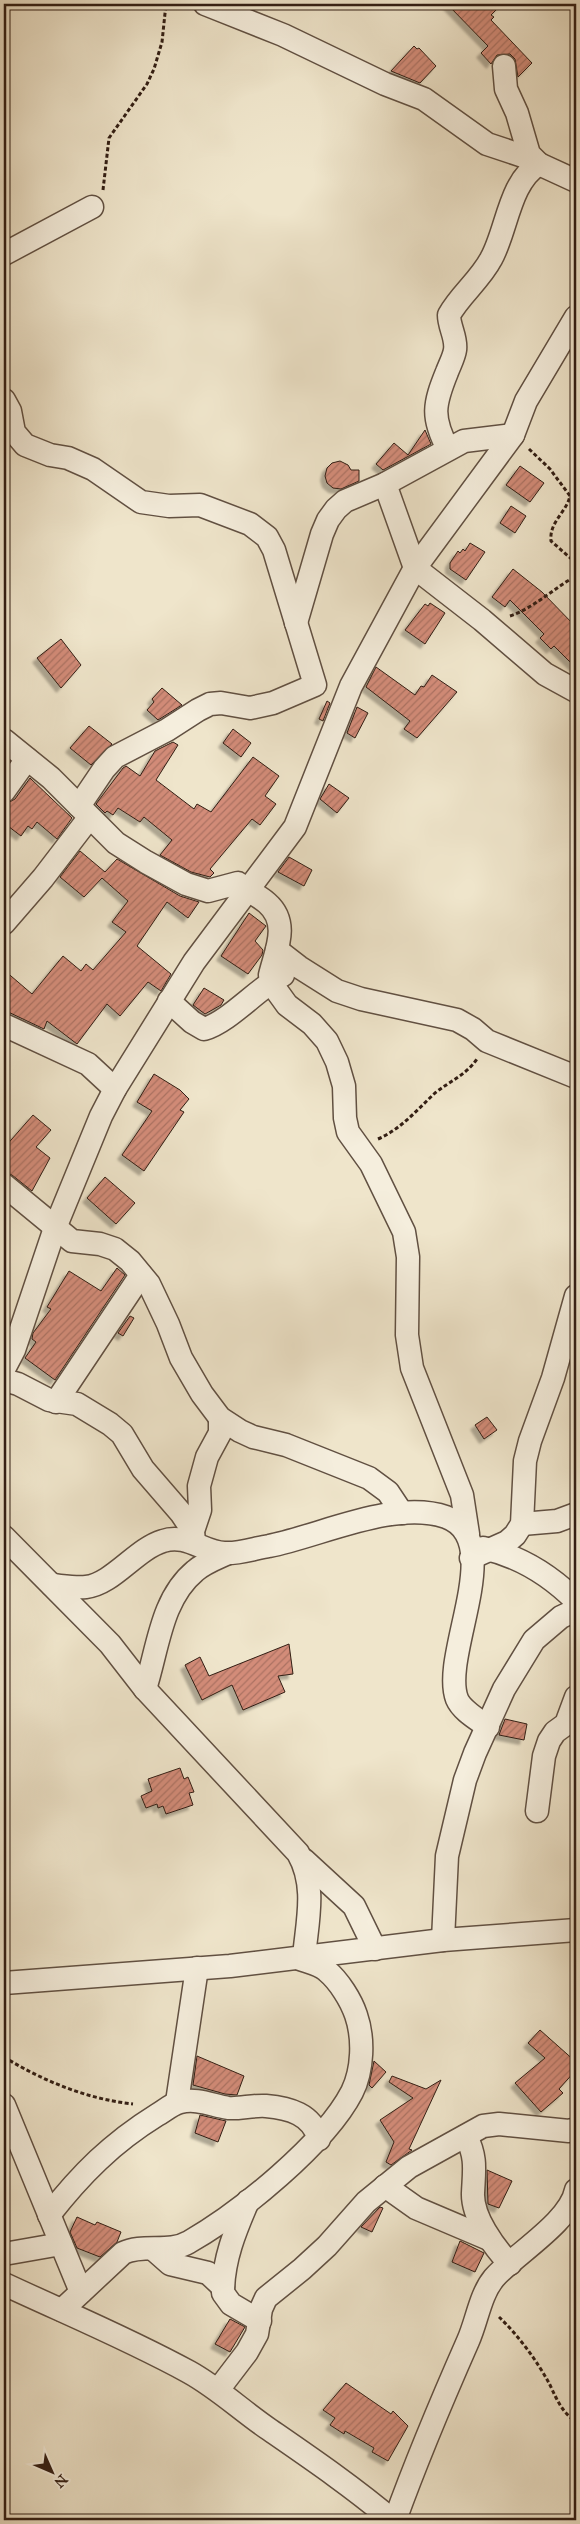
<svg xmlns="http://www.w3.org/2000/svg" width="580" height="2524" font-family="'IM FELL Great Primer',serif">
<defs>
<pattern id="building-hatch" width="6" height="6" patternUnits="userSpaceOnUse" patternTransform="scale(1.25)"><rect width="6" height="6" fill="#d38c79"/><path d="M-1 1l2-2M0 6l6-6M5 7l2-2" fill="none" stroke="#ac7262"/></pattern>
<filter id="shadow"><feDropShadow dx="-4.5" dy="4.5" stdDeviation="1" flood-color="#0004"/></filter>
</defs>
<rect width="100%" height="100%" fill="#efe5cb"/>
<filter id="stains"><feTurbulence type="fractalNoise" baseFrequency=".004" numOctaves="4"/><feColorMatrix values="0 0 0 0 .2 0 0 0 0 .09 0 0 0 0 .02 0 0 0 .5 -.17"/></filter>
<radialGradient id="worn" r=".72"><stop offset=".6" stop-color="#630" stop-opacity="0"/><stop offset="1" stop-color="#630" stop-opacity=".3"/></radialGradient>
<!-- building -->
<g fill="url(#building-hatch)" stroke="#321e14" filter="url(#shadow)">
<polygon points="447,4 502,4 491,15 494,17 491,20 532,63 518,77 515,59 510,54 497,55 491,64 481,53 488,46"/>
<polygon points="414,46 417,49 419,48 436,66 420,83 391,71"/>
<polygon points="425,430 431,444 383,470 376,464 394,443 408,455"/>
<polygon points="340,461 348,465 351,470 359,470 359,481 341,489 333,488 327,483 325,476 327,468 332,463"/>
<polygon points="520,466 544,483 530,502 506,485"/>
<polygon points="511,506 526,516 515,533 500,523"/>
<polygon points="470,543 485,552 466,580 450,569 450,563 458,551 460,553 463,549 465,551"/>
<polygon points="513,569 542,592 576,627 576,668 554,646 551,649 540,638 544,634 510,600 505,607 492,597"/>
<polygon points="430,603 445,613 425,644 405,630 425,604 428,606"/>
<polygon points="61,639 81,665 61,688 37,658"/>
<polygon points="376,667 415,695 421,686 424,687 432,675 457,692 417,738 404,729 410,721 366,687"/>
<polygon points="162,688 182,705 158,720 147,710 154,702 152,699"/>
<polygon points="327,701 330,703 323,721 319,719"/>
<polygon points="357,707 368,713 355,738 347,733"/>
<polygon points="89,726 112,744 91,765 70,748"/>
<polygon points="233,729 251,743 241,757 223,743"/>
<polygon points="173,742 178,745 156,780 194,809 197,804 211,812 253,757 279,776 265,796 276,804 260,825 252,819 210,869 214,873 210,877 191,872 160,855 172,840 144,817 140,822 118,808 113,815 107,811 105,813 96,804 123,768 126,766 140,776 155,751"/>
<polygon points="30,778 72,818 57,839 37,822 32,829 28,826 21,836 4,823 4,805 15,799"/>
<polygon points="329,784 349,798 337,813 320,799"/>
<polygon points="80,851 105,872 117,859 180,896 199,902 188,918 167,902 137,946 171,974 161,991 148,982 120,1016 107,1004 77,1044 47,1021 44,1029 4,1010 4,970 32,994 63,956 81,971 86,964 93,970 126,932 112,922 128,901 102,878 84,897 60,877"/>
<polygon points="289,857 312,870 304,886 278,872"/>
<polygon points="249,913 266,926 255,941 263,950 262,955 248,974 221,956"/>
<polygon points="204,988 224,1000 221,1005 205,1014 193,1005"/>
<polygon points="154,1074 180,1090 189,1099 180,1110 184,1112 144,1171 122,1155 152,1111 137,1102"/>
<polygon points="33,1115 51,1130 36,1147 50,1158 32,1191 12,1175 4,1172 4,1148"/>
<polygon points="105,1177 135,1203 116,1224 87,1198"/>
<polygon points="117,1268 125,1275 55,1380 25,1358 36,1342 32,1339 33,1333 51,1309 47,1307 69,1271 101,1291"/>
<polygon points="130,1316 134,1318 123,1336 118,1333"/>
<polygon points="487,1417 497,1430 484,1439 475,1425"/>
<polygon points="289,1644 293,1674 278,1676 285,1692 243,1710 232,1685 202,1700 185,1665 200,1657 209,1676"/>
<polygon points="505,1719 527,1724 524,1740 499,1735"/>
<polygon points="180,1768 184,1779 188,1777 194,1792 189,1793 193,1805 166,1814 163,1806 158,1808 157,1804 146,1808 141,1796 152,1791 148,1779"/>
<polygon points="540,2030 576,2062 576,2070 559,2089 563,2093 541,2112 515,2083 545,2058 528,2043"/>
<polygon points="197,2056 244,2076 237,2095 225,2094 193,2085"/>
<polygon points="374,2061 386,2072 372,2088 369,2085"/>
<polygon points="392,2076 426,2089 441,2080 409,2149 412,2150 391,2165 386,2162 394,2142 380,2120 413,2098 389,2082"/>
<polygon points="200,2115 226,2121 218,2142 195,2133"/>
<polygon points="487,2170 512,2181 499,2208 488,2204"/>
<polygon points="380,2207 383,2208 372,2232 361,2227"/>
<polygon points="77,2217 95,2225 97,2222 121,2232 117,2242 100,2257 77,2248 70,2232"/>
<polygon points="460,2241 484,2253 475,2272 452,2262"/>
<polygon points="230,2319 245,2327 230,2352 215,2344"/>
<polygon points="346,2383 391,2414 393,2411 408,2426 388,2461 372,2452 374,2448 345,2431 344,2434 330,2425 335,2418 323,2410"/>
</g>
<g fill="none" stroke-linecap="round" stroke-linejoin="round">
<!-- street casing -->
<g stroke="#615042" stroke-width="25">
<g id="street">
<polyline points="205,4 283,35 385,84 424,99 487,144 532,159"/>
<polyline points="504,66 506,89 517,113 529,154 539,164 576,181"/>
<polyline points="4,254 92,207"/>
<polyline points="4,400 10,411 14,432 25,445 50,455 68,458 93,469 141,502 169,506 200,505 250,524 267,537 274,550 315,685 273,703 250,708 221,703 210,704 198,710 167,730 115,757 104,769 79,806"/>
<path d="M 448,449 C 431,417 434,404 447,372 C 450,364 454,357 455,350 C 457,338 449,327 449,315 C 460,295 480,280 491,259 C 507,231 509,182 539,164"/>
<polyline points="385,484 415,568 482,620 545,674 576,691"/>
<polyline points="296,623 322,534 328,520 336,509 345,501 385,484 464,441 513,435"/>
<path d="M 4,740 L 51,778 L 116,843 L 146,862 L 186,884 L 208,891 L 238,883 C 247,891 258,895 267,903 C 290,923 276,950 270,975 L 274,987 L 287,1005 L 312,1024 L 327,1041 L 337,1062 L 344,1086 L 345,1118 L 348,1132 L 371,1164 L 404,1232 L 408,1257 L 407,1335 L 412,1368 L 462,1495 L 468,1534"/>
<polyline points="4,791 27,759"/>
<polyline points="4,923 43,878 89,818"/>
<polyline points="277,950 299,967 337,991 361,999 457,1020 473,1029 487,1041 576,1077"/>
<path d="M 169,1001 L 192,1022 L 204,1029 C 229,1022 258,988 283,975"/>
<polyline points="4,1025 88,1064 115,1089"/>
<polyline points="4,1185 72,1241 100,1244 115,1249 130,1261 149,1284 168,1324 181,1358 202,1394 220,1418 240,1431 253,1437 286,1445 369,1478 388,1492 402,1513"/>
<polyline points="4,1369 14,1350 55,1228 101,1116 115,1089 194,962 295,827 351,686 415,568 513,435 526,401 576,317"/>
<polyline points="4,1380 18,1384 49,1400 77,1404 110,1424 122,1434 143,1469 181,1513 193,1531"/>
<polyline points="56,1402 141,1275"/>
<polyline points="522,1524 557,1521 576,1514"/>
<path d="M 4,1537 L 110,1644 L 145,1689 L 298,1853 C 317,1886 307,1922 304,1957"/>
<polyline points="194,1542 193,1531 200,1510 199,1486 207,1457 220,1433 220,1418"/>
<path d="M 483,1548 C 519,1556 551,1576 576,1601"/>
<polyline points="471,1558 507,1542 515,1535 522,1524 525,1461 530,1441 553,1378 576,1296"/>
<path d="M 52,1585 C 63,1586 75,1588 86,1587 C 113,1584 136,1549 163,1541 C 187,1533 204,1553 225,1553 C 238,1554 256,1548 269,1546 C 320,1536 395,1499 446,1517 C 508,1540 440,1655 457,1699 C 462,1711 479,1720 488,1727"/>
<path d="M 145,1689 C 158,1649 161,1599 195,1571 C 204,1563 215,1559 226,1554"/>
<polyline points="537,1811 544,1756 549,1741 555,1732 566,1724 576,1697"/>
<polyline points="304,1860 354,1906 375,1949"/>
<polyline points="443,1940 447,1856 465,1780 475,1753 504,1689 534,1640 561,1617 576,1610"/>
<polyline points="4,1983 230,1966 443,1940 576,1930"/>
<polyline points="177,2102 197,1968"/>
<polyline points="4,2105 81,2292"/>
<path d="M 466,2136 C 477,2158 474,2170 473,2193 C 472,2217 494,2247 510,2264"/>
<polyline points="385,2186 416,2208 489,2239"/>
<path d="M 248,2201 C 235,2231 223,2260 223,2293 L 231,2304 L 260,2321"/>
<path d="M 49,2215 C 81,2174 112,2143 157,2115 C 164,2111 172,2104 180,2102 C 197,2098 211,2105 228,2108 C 240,2109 253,2105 266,2106 C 289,2108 312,2114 319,2139"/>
<polyline points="153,2249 170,2264 208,2273 223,2287"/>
<polyline points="4,2254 61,2244"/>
<path d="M 4,2284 C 66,2313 129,2339 189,2372 C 218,2388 242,2411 270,2430 C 312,2459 353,2487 392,2520"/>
<path d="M 62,2310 L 123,2253 C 143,2243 169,2254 189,2242 C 240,2213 325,2144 352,2092 C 363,2070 364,2038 356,2015 C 351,2000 339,1981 327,1971 C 321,1965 308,1962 300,1959"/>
<polyline points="218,2390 247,2352 257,2334 261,2309 266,2298 302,2269 327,2246 366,2202 409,2167 483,2126 499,2124 569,2131 576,2129"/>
<path d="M 395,2520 C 417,2459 442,2400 468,2341 C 477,2321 480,2295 494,2278 C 515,2254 570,2222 576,2190"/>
</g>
</g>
<!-- path -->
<g stroke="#321e14" stroke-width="3" stroke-dasharray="4 2.5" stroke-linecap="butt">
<polyline points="103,190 109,138 147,84 154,69 162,42 166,4"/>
<path d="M 529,449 L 550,469 L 570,496 C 566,513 549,522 551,541 L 576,563"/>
<polyline points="570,496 576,497"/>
<path d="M 510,616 C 534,608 554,588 576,576"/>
<path d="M 378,1139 C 401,1129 417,1110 435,1093 C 450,1081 466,1075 477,1059"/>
<path d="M 4,2057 C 43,2081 87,2099 133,2104"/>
<path d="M 499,2317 C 518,2335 538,2362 550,2385 C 557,2400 562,2412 576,2422"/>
</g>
<!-- street -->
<use href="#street" stroke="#f5eedd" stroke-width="22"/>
</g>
<!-- margin -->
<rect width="580" height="2524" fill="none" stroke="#efe5cb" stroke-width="20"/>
<rect x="5" y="5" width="570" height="2514" fill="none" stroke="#321e14" stroke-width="2.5"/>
<rect x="10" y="10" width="560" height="2504" fill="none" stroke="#321e14"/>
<!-- north arrow -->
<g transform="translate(52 2472) rotate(135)" stroke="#f5eedd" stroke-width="4" paint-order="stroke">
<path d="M0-4L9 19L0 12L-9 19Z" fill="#321e14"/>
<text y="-8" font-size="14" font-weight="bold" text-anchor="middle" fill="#321e14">N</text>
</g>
<rect width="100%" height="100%" filter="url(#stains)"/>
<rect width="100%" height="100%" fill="url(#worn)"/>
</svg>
